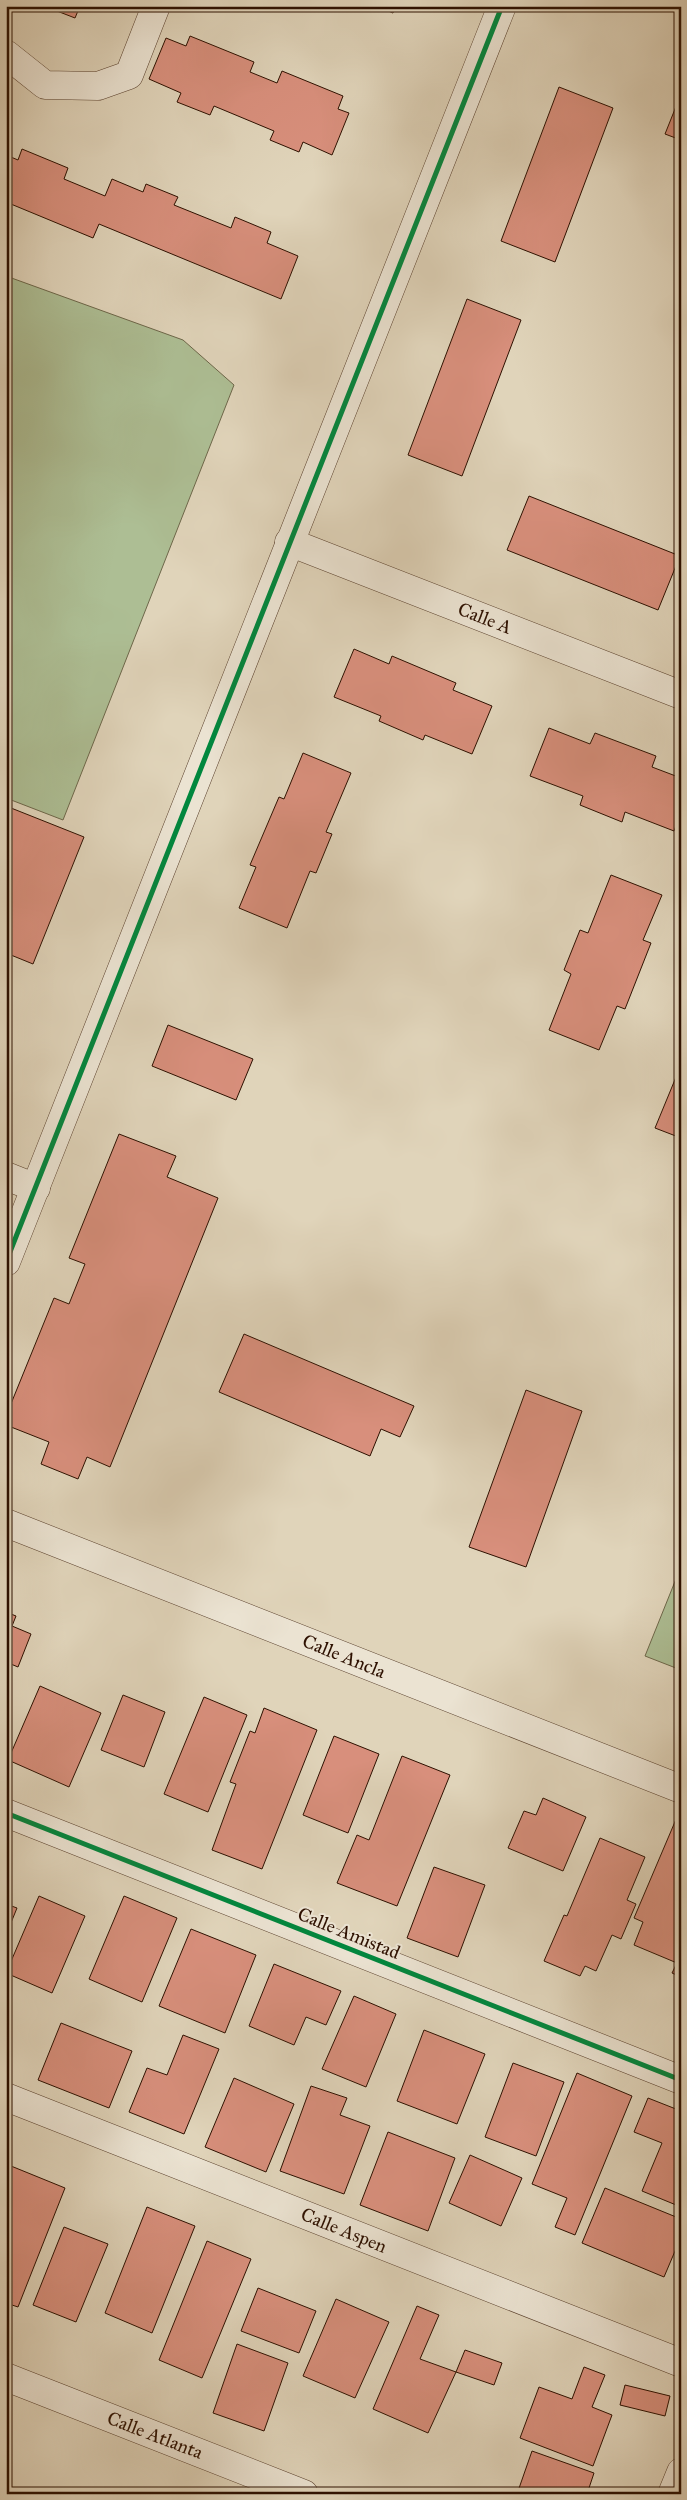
<svg xmlns="http://www.w3.org/2000/svg" width="687" height="2500" font-family="'IM FELL Great Primer',serif">
<rect width="100%" height="100%" fill="#e0d4ba"/>
<filter id="stains"><feTurbulence type="fractalNoise" baseFrequency=".004" numOctaves="4"/><feColorMatrix values="0 0 0 0 .2 0 0 0 0 .09 0 0 0 0 .02 0 0 0 .5 -.17"/></filter>
<radialGradient id="worn" r=".72"><stop offset=".6" stop-color="#630" stop-opacity="0"/><stop offset="1" stop-color="#630" stop-opacity=".3"/></radialGradient>
<!-- green -->
<g fill="#adbe94" stroke="#6d674a">
<polygon points="6,276 183,340 234,385 63,820 6,798"/>
<polygon points="680,1569 681,1569 681,1670 645,1656"/>
</g>
<!-- building -->
<g fill="#d88f7c" stroke="#2d1000">
<polygon points="44,6 80,6 75,18"/>
<polygon points="376,6 396,6 393,13"/>
<polygon points="190,36 254,62 250,72 277,83 282,71 343,96 338,109 349,113 332,155 303,142 299,152 270,140 274,131 214,106 210,115 177,102 181,93 149,79 166,38 186,46"/>
<polygon points="559,87 613,108 555,262 501,241"/>
<polygon points="681,94 681,140 665,134"/>
<polygon points="22,149 68,168 64,179 105,196 112,179 143,192 146,184 178,197 174,205 231,228 235,217 271,232 267,243 298,256 281,299 99,224 93,238 6,202 6,155 18,160"/>
<polygon points="467,299 521,320 462,476 408,455"/>
<polygon points="529,496 680,556 658,610 507,550"/>
<polygon points="354,649 389,664 392,656 456,683 453,690 492,706 472,754 425,735 423,740 379,721 381,716 334,697"/>
<polygon points="549,728 590,744 595,733 656,756 652,767 681,778 681,812 674,831 625,812 622,822 580,805 583,796 530,776"/>
<polygon points="303,753 351,773 326,832 332,834 316,873 310,871 287,928 239,908 256,867 250,865 279,797 284,799"/>
<polygon points="6,806 84,837 33,964 6,953"/>
<polygon points="611,875 662,895 643,940 651,943 625,1009 617,1006 599,1050 549,1030 571,974 564,970 580,930 588,933"/>
<polygon points="168,1025 253,1059 236,1100 152,1066"/>
<polygon points="681,1065 681,1138 655,1128"/>
<polygon points="119,1134 176,1156 167,1177 218,1198 110,1467 87,1457 78,1479 41,1464 49,1442 6,1425 6,1416 54,1298 69,1304 85,1264 69,1258"/>
<polygon points="244,1334 414,1406 400,1437 381,1429 370,1456 219,1392"/>
<polygon points="526,1390 582,1411 526,1567 469,1547"/>
<polygon points="6,1612 16,1616 12,1626 31,1634 18,1667 6,1662"/>
<polygon points="40,1686 101,1713 69,1787 8,1760"/>
<polygon points="123,1695 165,1712 144,1767 101,1750"/>
<polygon points="204,1697 247,1715 208,1812 164,1794"/>
<polygon points="264,1708 317,1730 262,1869 212,1850 236,1784 230,1782 250,1731 255,1733"/>
<polygon points="334,1736 379,1754 348,1833 303,1815"/>
<polygon points="402,1756 450,1775 397,1906 337,1883 357,1835 369,1840"/>
<polygon points="543,1798 586,1817 563,1871 508,1848 524,1811 536,1815"/>
<polygon points="677,1817 681,1819 681,1977 672,1973 677,1963 634,1945 643,1922 634,1918"/>
<polygon points="600,1838 645,1857 627,1900 636,1904 621,1939 612,1935 596,1971 585,1966 580,1976 544,1961 564,1915 567,1916"/>
<polygon points="434,1867 485,1885 458,1957 407,1938"/>
<polygon points="39,1896 85,1916 52,1993 6,1973"/>
<polygon points="124,1896 177,1918 142,2002 89,1979"/>
<polygon points="6,1904 17,1908 6,1935"/>
<polygon points="191,1929 256,1955 225,2033 159,2006"/>
<polygon points="274,1964 341,1991 326,2025 306,2017 294,2045 249,2026"/>
<polygon points="354,1996 396,2014 366,2087 322,2069"/>
<polygon points="61,2023 132,2051 109,2108 38,2080"/>
<polygon points="424,2030 485,2054 457,2124 397,2101"/>
<polygon points="183,2035 219,2049 184,2134 129,2112 147,2068 167,2075"/>
<polygon points="513,2063 564,2082 536,2156 485,2137"/>
<polygon points="577,2073 632,2096 575,2235 555,2227 567,2198 532,2184"/>
<polygon points="234,2078 294,2104 266,2172 205,2147"/>
<polygon points="311,2086 347,2098 340,2115 370,2126 344,2194 280,2171"/>
<polygon points="648,2098 681,2111 681,2207 642,2191 662,2143 634,2132"/>
<polygon points="388,2132 455,2158 428,2231 360,2205"/>
<polygon points="470,2155 522,2178 501,2226 449,2203"/>
<polygon points="11,2166 65,2188 18,2307 6,2303 6,2177"/>
<polygon points="605,2188 681,2219 681,2237 664,2277 582,2243"/>
<polygon points="147,2207 195,2226 152,2333 105,2313"/>
<polygon points="64,2227 108,2244 76,2322 33,2305"/>
<polygon points="207,2241 251,2259 202,2378 159,2360"/>
<polygon points="258,2288 316,2311 299,2353 241,2331"/>
<polygon points="336,2299 389,2322 355,2398 303,2376"/>
<polygon points="417,2306 439,2315 420,2359 456,2372 428,2433 373,2409"/>
<polygon points="237,2344 288,2363 264,2431 213,2413"/>
<polygon points="465,2350 502,2363 494,2385 456,2372"/>
<polygon points="584,2367 605,2375 592,2407 612,2415 593,2466 520,2438 539,2387 572,2399"/>
<polygon points="625,2385 670,2396 665,2416 620,2405"/>
<polygon points="532,2451 594,2473 587,2494 517,2494"/>
</g>
<g fill="none" stroke-linecap="round" stroke-linejoin="round">
<!-- minor casing -->
<g stroke="#5a412e" stroke-width="29">
<g id="minor">
<polyline points="6,54 45,85 98,86 129,75 156,6"/>
<polyline points="289,542 681,695"/>
<polyline points="6,1176 36,1188"/>
<polyline points="6,1262 502,6"/>
<polyline points="6,1523 681,1789"/>
<polyline points="6,1813 681,2080"/>
<polyline points="6,2097 681,2363"/>
<polyline points="6,2377 304,2494"/>
<polyline points="672,2494 681,2472"/>
</g>
</g>
<!-- minor -->
<use href="#minor" stroke="#ebe3d2" stroke-width="28"/>
<!-- cycleway casing -->
<g stroke="#ebe3d2" stroke-width="8">
<g id="cycleway">
<polyline points="6,1262 502,6"/>
<polyline points="6,1813 681,2080"/>
</g>
</g>
<!-- cycleway -->
<use href="#cycleway" stroke="#00873e" stroke-width="5"/>
</g>
<g text-anchor="middle" dominant-baseline="central" stroke-width="4" stroke-linejoin="round" paint-order="stroke">
<!-- street labels -->
<g font-size="19" fill="#2d1000" stroke="#ebe3d2">
<text transform="translate(485 618) rotate(21)">Calle A</text>
<text transform="translate(344 1656) rotate(22)">Calle Ancla</text>
<text transform="translate(349 1933) rotate(22)">Calle Amistad</text>
<text transform="translate(344 2230) rotate(22)">Calle Aspen</text>
<text transform="translate(155 2435) rotate(21)">Calle Atlanta</text>
</g>
</g>
<!-- margin -->
<rect width="687" height="2500" fill="none" stroke="#e0d4ba" stroke-width="25"/>
<rect x="8" y="8" width="672" height="2485" fill="none" stroke="#2d1000" stroke-width="2.5"/>
<rect x="12" y="12" width="662" height="2475" fill="none" stroke="#2d1000"/>
<rect width="100%" height="100%" filter="url(#stains)"/>
<rect width="100%" height="100%" fill="url(#worn)"/>
</svg>
